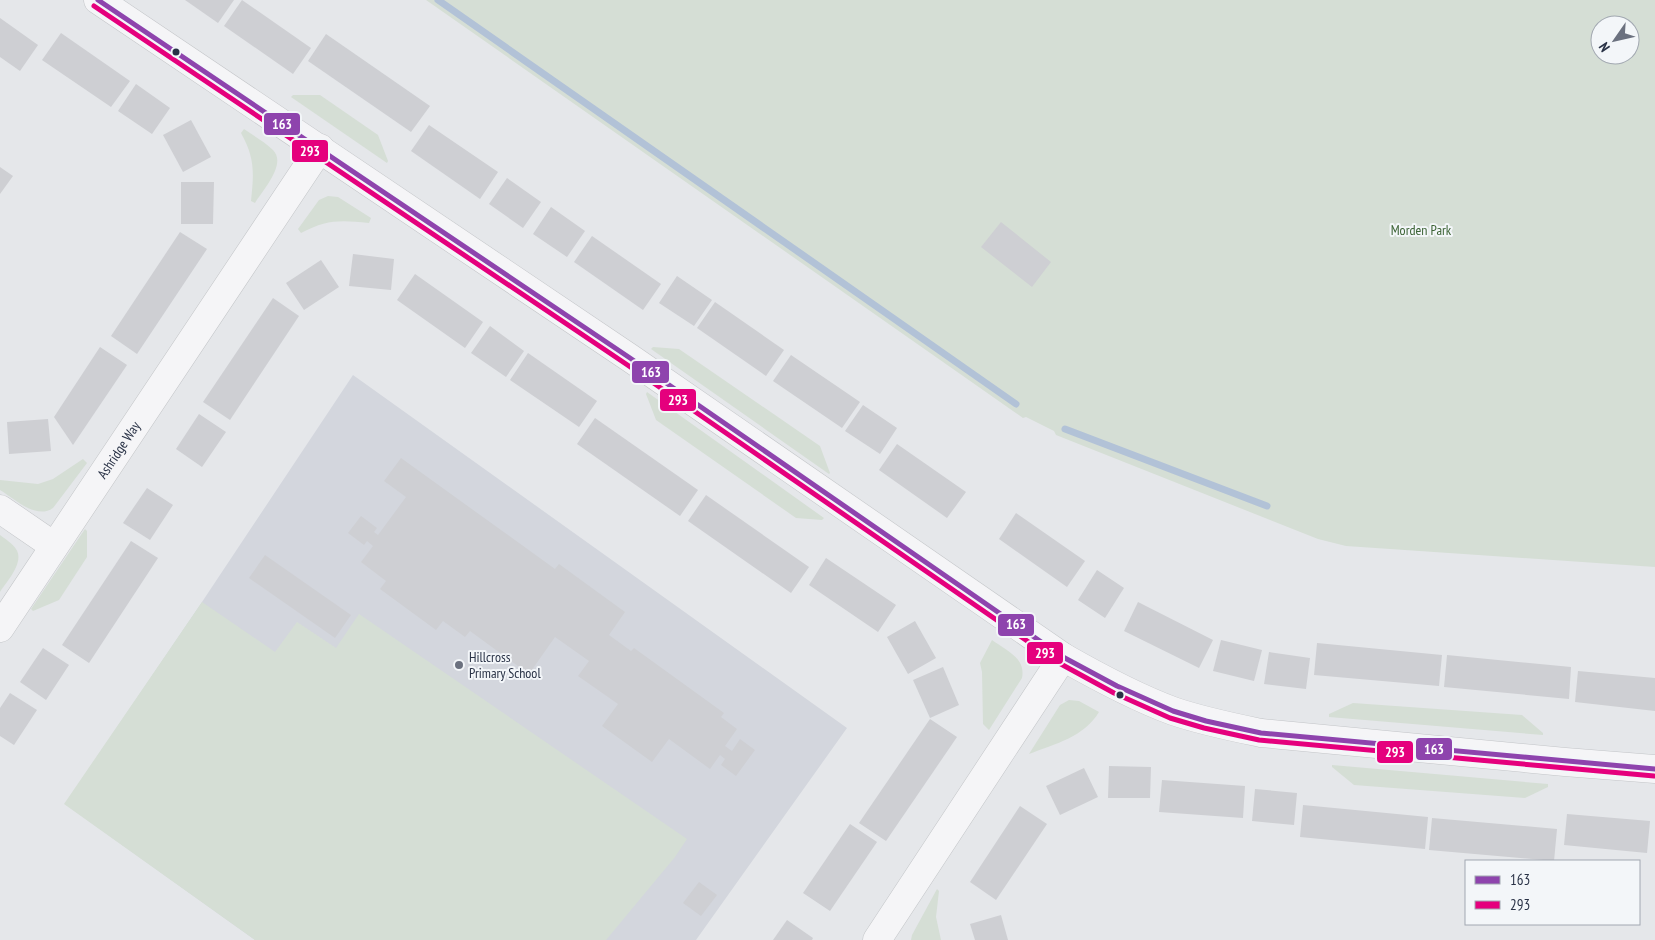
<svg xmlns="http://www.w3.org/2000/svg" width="1655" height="940" font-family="'PT Sans Narrow',sans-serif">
<rect width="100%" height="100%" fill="#e5e7ea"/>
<!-- built -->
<polygon fill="#d3d6dd" points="353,375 847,728 696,940 255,940 65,804 202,602"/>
<!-- green -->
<g fill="#d5ded5" fill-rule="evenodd">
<path d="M 426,0 L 1655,0 L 1655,567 L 1346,546 L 1318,539 L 1056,435 L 1054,431 L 1026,417 L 1023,418 ZM 1600,25 L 1630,25 L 1630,55 L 1600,55 Z"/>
<polygon points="293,95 320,95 378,135 388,161 387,163 291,97"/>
<path d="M 244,129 C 254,136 265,142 273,150 C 287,164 263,190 255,203 L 251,201 C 254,173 255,158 241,133 Z"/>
<path d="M 328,196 L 338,197 L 371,218 L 369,223 C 341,220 327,219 301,233 L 298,229 L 319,200 Z"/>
<polygon points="653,347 679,349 820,446 830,473 829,474 651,349"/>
<polygon points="647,392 824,518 822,520 796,518 656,420 646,394"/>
<path d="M 83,459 L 87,463 L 53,508 C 36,520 15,499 0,490 L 0,480 L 38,484 L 53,479 Z"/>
<polygon points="85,529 87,531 87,557 59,600 33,611 31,609"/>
<path d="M 0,535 C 5,539 12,543 16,549 C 25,562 7,581 0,592 Z"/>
<polygon points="202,602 275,652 297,622 336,648 359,614 687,839 675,857 606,940 255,940 64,804"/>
<path d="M 992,640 C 1007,651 1026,658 1022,678 L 989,730 L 983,724 L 982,672 L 980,663 Z"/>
<path d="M 1069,700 L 1079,701 L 1099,712 C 1084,737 1055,744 1029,754 L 1060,705 Z"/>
<polygon points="1353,703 1522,715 1543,733 1543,735 1329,717 1329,714"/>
<polygon points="1332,765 1548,784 1548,787 1525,798 1354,785 1332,767"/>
<polygon points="937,889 939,891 936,917 941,940 911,940 912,935"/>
</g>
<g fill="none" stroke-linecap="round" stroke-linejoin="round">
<!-- stream -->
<g stroke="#b2c2d7" stroke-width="7">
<polyline points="438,0 1016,404"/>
<polyline points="1065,429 1267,506"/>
</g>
</g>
<!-- building -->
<g fill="#cecfd3">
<polygon points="185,0 234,0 218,23"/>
<polygon points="242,0 311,48 293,74 224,26"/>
<polygon points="0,18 38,45 20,71 0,57"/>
<polygon points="61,33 130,81 111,107 42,60"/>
<polygon points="326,34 430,106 411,132 308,61"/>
<polygon points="136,84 170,108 152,134 118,111"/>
<polygon points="191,120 211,157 183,172 163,135"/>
<polygon points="429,125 498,172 480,199 411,151"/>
<polygon points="0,167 13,176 0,194"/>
<polygon points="507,178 541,202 523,228 489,204"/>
<polygon points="181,182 214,182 213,224 181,224"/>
<polygon points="551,207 585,231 567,257 533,234"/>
<polygon points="1001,222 1051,262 1032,287 981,247"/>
<polygon points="180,232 207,249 137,354 111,336"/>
<polygon points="592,236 661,284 643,310 574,262"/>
<polygon points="353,254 394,259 391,290 349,286"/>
<polygon points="321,260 339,287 304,310 286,283"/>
<polygon points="415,274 483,322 465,348 397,300"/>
<polygon points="677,276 712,300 694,326 659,303"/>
<polygon points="273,298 299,316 230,420 203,402"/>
<polygon points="715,302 784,350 766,376 697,328"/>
<polygon points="490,326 524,351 506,377 471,353"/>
<polygon points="100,347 127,365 73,445 54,417"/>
<polygon points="528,353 597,401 579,427 510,380"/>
<polygon points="791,355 860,402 842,428 773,381"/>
<polygon points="863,405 897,428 880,454 845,431"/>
<polygon points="199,414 226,432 202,467 176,449"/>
<polygon points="595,418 698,490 680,516 577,444"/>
<polygon points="48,419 51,451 9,454 7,422"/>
<polygon points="897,444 966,492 947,518 879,470"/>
<polygon points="401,458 555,569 559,564 625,612 609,635 631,651 634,648 724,713 721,717 737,729 725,746 732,751 740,739 755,750 736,776 721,765 725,759 720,755 710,769 669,739 652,762 602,726 618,704 578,676 589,661 555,637 529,674 470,631 465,637 443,621 436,630 380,589 386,581 361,562 373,546 367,541 364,545 348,533 361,516 377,528 374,532 378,535 406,497 384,481"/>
<polygon points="147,488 173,505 150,540 123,523"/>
<polygon points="706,495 809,567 791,593 688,521"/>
<polygon points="1016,513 1085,561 1067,587 999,539"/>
<polygon points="131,541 158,558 89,663 62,645"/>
<polygon points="265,555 351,615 335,638 249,578"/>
<polygon points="826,558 896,605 878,632 809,585"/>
<polygon points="1097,570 1124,588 1105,618 1078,600"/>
<polygon points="1138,602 1213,640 1199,668 1124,631"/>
<polygon points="915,621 936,658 908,674 887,637"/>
<polygon points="1221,640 1262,650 1254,681 1213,671"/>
<polygon points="1317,643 1442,655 1439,686 1314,675"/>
<polygon points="43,648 69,665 46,700 20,682"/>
<polygon points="1269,652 1310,658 1306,689 1264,684"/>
<polygon points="1447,655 1571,667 1569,699 1444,687"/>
<polygon points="943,667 959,705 930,718 913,680"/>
<polygon points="1578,671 1655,678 1655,711 1575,702"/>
<polygon points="10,693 37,710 14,745 0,736 0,708"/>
<polygon points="930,719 957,737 886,841 859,823"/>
<polygon points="1109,766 1151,767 1150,798 1108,798"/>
<polygon points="1084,768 1098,797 1060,815 1046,786"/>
<polygon points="1162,780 1245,786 1243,818 1159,812"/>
<polygon points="1255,789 1297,793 1294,825 1252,821"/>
<polygon points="1303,805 1428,817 1425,849 1300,837"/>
<polygon points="1020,806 1047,824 996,900 970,882"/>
<polygon points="1567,814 1650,821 1647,853 1564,845"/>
<polygon points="1432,818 1557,829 1554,861 1429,850"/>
<polygon points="850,824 877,842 830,911 803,893"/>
<polygon points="699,882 717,895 701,916 683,903"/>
<polygon points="1001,915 1008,940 975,940 970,924"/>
<polygon points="787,920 813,938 812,940 773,940"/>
</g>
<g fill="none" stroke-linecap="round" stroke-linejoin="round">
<!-- minor casing -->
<g stroke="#c3c5c8" stroke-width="29">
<g id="minor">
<polyline points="0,509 54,546"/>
<path id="s1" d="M 0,628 L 320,148"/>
<polyline points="877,940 1063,657"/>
</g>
</g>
<!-- tertiary casing -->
<g stroke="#c3c5c8" stroke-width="29">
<path id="tertiary" d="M 98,0 L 630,358 L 1063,657 C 1098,677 1135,697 1173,711 C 1202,721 1232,727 1261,733 L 1565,762 L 1655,769"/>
</g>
<!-- minor -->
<use href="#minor" stroke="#f5f5f7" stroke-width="28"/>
<!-- tertiary -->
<use href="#tertiary" stroke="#f5f5f7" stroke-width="28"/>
<!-- bus-1 casing -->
<g stroke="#f3f6f9" stroke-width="9">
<polyline id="bus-1" points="98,0 630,358 1063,657 1117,686 1173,711 1206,721 1261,733 1655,769"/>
</g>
<!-- bus-2 casing -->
<g stroke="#f3f6f9" stroke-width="9">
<polyline id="bus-2" points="94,6 626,364 1059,663 1114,693 1170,718 1204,728 1259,740 1654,776"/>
</g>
<!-- bus-1 -->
<use href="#bus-1" stroke="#8e44ad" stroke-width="5"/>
<!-- bus-2 -->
<use href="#bus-2" stroke="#e5007d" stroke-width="5"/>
</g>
<!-- markers -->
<g fill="#293246" stroke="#f3f6f9" stroke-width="2">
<circle cx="176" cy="52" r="4.5"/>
<circle cx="1120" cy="695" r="4.5"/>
</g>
<circle fill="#6b717f" stroke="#f3f6f9" stroke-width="2" cx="459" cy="665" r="5"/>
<g text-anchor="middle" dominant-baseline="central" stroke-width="4" stroke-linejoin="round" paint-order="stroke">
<!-- park labels -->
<g font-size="14" fill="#3c6335" stroke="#f3f6f9">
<text x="1421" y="230">Morden Park</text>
</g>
<!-- street labels -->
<g font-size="14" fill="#293246" stroke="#f3f6f9">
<text stroke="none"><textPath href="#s1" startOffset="214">Ashridge Way</textPath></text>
</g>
<!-- poi labels -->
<g font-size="14" fill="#293246" stroke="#f3f6f9" text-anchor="start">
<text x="469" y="657">Hillcross<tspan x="469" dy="16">Primary School</tspan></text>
</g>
</g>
<g stroke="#f3f6f9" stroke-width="2">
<rect x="263" y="112" width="38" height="24" rx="5" fill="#8e44ad"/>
<rect x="291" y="139" width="38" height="24" rx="5" fill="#e5007d"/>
<rect x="631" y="360" width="39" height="24" rx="5" fill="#8e44ad"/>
<rect x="659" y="388" width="38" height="24" rx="5" fill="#e5007d"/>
<rect x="997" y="613" width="38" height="24" rx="5" fill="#8e44ad"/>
<rect x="1026" y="641" width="38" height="24" rx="5" fill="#e5007d"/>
<rect x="1415" y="737" width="38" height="24" rx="5" fill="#8e44ad"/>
<rect x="1376" y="740" width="38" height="24" rx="5" fill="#e5007d"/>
</g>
<g font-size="14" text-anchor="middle" font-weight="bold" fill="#fff">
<text x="282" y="129">163</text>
<text x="310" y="156">293</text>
<text x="651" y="377">163</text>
<text x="678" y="405">293</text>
<text x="1016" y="629">163</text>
<text x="1045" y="658">293</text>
<text x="1434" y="754">163</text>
<text x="1395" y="757">293</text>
</g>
<!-- legend -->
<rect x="1465" y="860" width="175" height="65" fill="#f3f6f9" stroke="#a2a8b1"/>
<rect x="1475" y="876" width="25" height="8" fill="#8e44ad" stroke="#a2a8b1"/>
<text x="1510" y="885" font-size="15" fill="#293246">163</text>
<rect x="1475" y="901" width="25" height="8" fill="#e5007d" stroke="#a2a8b1"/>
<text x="1510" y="910" font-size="15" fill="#293246">293</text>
<!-- north arrow -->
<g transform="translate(1615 40) rotate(236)"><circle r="24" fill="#f3f6f9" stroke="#a2a8b1"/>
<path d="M0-4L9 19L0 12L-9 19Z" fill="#6b717f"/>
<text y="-8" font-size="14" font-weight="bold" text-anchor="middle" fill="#293246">N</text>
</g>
</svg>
